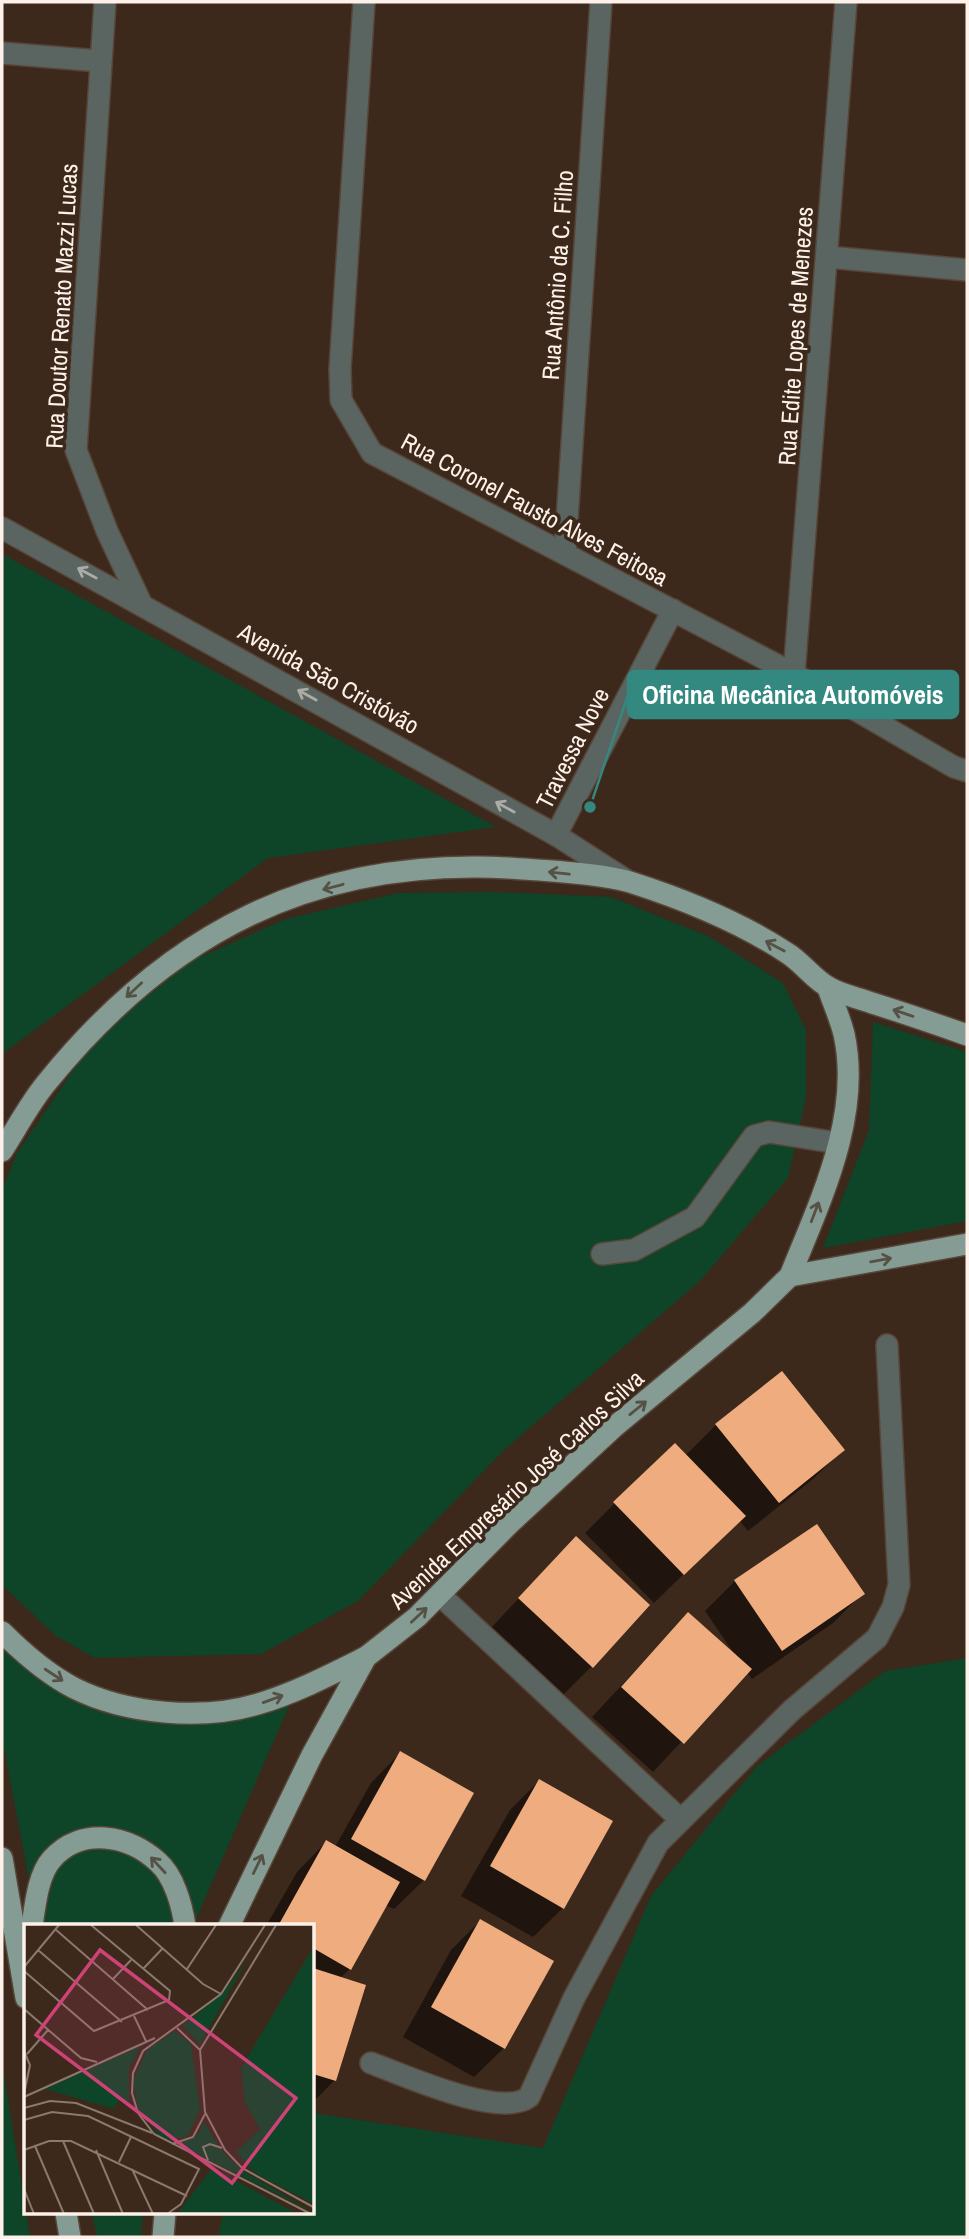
<svg xmlns="http://www.w3.org/2000/svg" width="969" height="2239" font-family="'Archivo Narrow',sans-serif">
<rect width="100%" height="100%" fill="#3c291b"/>
<!-- green -->
<g fill="#0e4427">
<polygon points="2,554 496,827 268,858 2,1054"/>
<polygon points="494,892 611,897 710,937 783,983 806,1030 806,1097 788,1178 700,1281 505,1449 358,1601 261,1654 95,1658 56,1636 2,1585 2,1190 17,1153 95,1038 193,960 286,919 398,893"/>
<polygon points="873,1022 967,1052 967,1221 823,1248 869,1130"/>
<polygon points="2,1648 96,1704 169,1719 296,1690 193,1926 38,1926 2,1738"/>
<polygon points="967,1658 967,2237 218,2237 223,2213 313,2213 313,2113 543,2148 651,1896 757,1766 885,1671"/>
<polygon points="2,2062 30,2237 2,2237"/>
<polygon points="92,2213 143,2213 141,2237 97,2237"/>
</g>
<!-- shadow -->
<g fill="#0007">
<polygon points="716,1425 843,1450 813,1479 748,1531 739,1520 654,1603 585,1533 615,1503 685,1456"/>
<polygon points="547,1568 592,1666 562,1696 490,1629"/>
<polygon points="735,1581 862,1594 833,1623 752,1679 747,1672 653,1772 592,1717 688,1614 735,1655 705,1611"/>
<polygon points="400,1753 424,1880 394,1909 385,1905 350,1969 340,1978 335,2080 313,2102 313,1926 266,1926 297,1872 326,1842 335,1847 371,1783"/>
<polygon points="539,1781 563,1908 533,1937 461,1896 510,1810"/>
<polygon points="480,1921 504,2048 474,2077 403,2037 451,1950"/>
</g>
<!-- building -->
<g fill="#efad7f">
<polygon points="782,1371 845,1450 779,1503 715,1424"/>
<polygon points="675,1443 746,1516 684,1575 613,1502"/>
<polygon points="817,1524 865,1594 782,1651 734,1580"/>
<polygon points="576,1536 650,1605 593,1668 518,1598"/>
<polygon points="688,1612 752,1669 684,1744 621,1687"/>
<polygon points="400,1751 474,1793 425,1881 351,1839"/>
<polygon points="539,1779 613,1821 564,1909 490,1866"/>
<polygon points="326,1840 400,1882 351,1970 313,1948 313,1926 278,1926"/>
<polygon points="480,1919 554,1961 505,2049 431,2007"/>
<polygon points="313,1968 366,1985 336,2081 313,2074"/>
</g>
<g fill="none" stroke-linecap="round" stroke-linejoin="round">
<!-- minor casing -->
<g stroke="#574538" stroke-width="24">
<g id="minor">
<polyline points="105,2 76,450 107,531 140,601"/>
<polyline points="364,2 340,369 341,400 372,453 794,674 954,767 967,771"/>
<polyline points="2,53 100,61"/>
<polyline points="828,257 967,270"/>
<polyline points="2,528 556,835 626,880"/>
<polyline points="565,551 601,2"/>
<polyline points="794,674 846,2"/>
<polyline points="556,835 673,610"/>
<polyline points="602,1254 634,1250 695,1217 754,1136 769,1132 838,1143"/>
<polyline points="440,1595 681,1820"/>
<path d="M 371,2063 C 404,2075 500,2119 529,2097 L 574,1998 L 658,1843 L 792,1710 L 877,1638 L 893,1607 L 899,1585 L 887,1345"/>
</g>
</g>
<!-- major casing -->
<g stroke="#574538" stroke-width="24">
<g id="major">
<path d="M 2,1151 C 17,1128 30,1102 48,1081 C 169,932 313,858 508,868 C 539,870 602,873 630,882 C 683,899 740,922 787,953 C 802,962 814,980 830,988 C 843,995 859,998 872,1003 C 904,1013 936,1024 967,1035"/>
<path d="M 790,1276 C 820,1201 862,1116 844,1034 C 840,1018 833,1003 828,988"/>
<path d="M 2,1632 C 23,1653 47,1674 74,1688 C 126,1714 202,1721 258,1704 C 295,1693 330,1675 366,1657"/>
<polyline points="2,1858 26,1998"/>
<path d="M 32,1926 C 35,1906 38,1874 52,1859 C 81,1826 129,1835 158,1862 C 174,1876 182,1905 185,1926"/>
<polyline points="229,1926 312,1755 366,1657 417,1617 509,1524 614,1427 752,1313 790,1276 967,1244"/>
<polyline points="66,2213 70,2237"/>
<polyline points="163,2237 165,2213"/>
</g>
</g>
<!-- minor -->
<use href="#minor" stroke="#5a6561" stroke-width="21"/>
<!-- major -->
<use href="#major" stroke="#849c93" stroke-width="21"/>
</g>
<!-- one-way arrows -->
<defs><path id="oneway-shaft" d="M-6 0H5M1.5-3L5.5 0L1.5 3" fill="none" stroke-width="1.6" stroke-linecap="round" stroke-linejoin="round" transform="scale(1.75)"/></defs>
<g stroke="#acaba5">
<use href="#oneway-shaft" transform="translate(87 573) rotate(-152)"/>
<use href="#oneway-shaft" transform="translate(307 695) rotate(-151)"/>
<use href="#oneway-shaft" transform="translate(505 807) rotate(-151)"/>
</g>
<g stroke="#555145">
<use href="#oneway-shaft" transform="translate(559 873) rotate(-174)"/>
<use href="#oneway-shaft" transform="translate(333 887) rotate(165)"/>
<use href="#oneway-shaft" transform="translate(775 946) rotate(-152)"/>
<use href="#oneway-shaft" transform="translate(134 990) rotate(137)"/>
<use href="#oneway-shaft" transform="translate(903 1013) rotate(-161)"/>
<use href="#oneway-shaft" transform="translate(815 1212) rotate(-69)"/>
<use href="#oneway-shaft" transform="translate(881 1260) rotate(-10)"/>
<use href="#oneway-shaft" transform="translate(638 1408) rotate(-39)"/>
<use href="#oneway-shaft" transform="translate(419 1615) rotate(-43)"/>
<use href="#oneway-shaft" transform="translate(54 1675) rotate(33)"/>
<use href="#oneway-shaft" transform="translate(273 1699) rotate(-20)"/>
<use href="#oneway-shaft" transform="translate(258 1864) rotate(-64)"/>
<use href="#oneway-shaft" transform="translate(158 1865) rotate(-133)"/>
</g>
<g text-anchor="middle" dominant-baseline="central" stroke-width="7" stroke-linejoin="round" paint-order="stroke">
<!-- street labels -->
<g font-size="24" fill="#fef1e9" stroke="#3c291b">
<text transform="translate(557 275) rotate(-86)">Rua Antônio da C. Filho</text>
<text transform="translate(61 306) rotate(-87)">Rua Doutor Renato Mazzi Lucas</text>
<text transform="translate(795 336) rotate(-86)">Rua Edite Lopes de Menezes</text>
<text transform="translate(535 509) rotate(28)">Rua Coronel Fausto Alves Feitosa</text>
<text transform="translate(329 678) rotate(29)">Avenida São Cristóvão</text>
<text transform="translate(572 748) rotate(-63)">Travessa Nove</text>
<text transform="translate(516 1489) rotate(-43)">Avenida Empresário José Carlos Silva</text>
</g>
</g>
<!-- overview -->
<g transform="translate(24 1924)">
<rect width="290" height="290" fill="#3c291b"/>
<path d="M 290,22 L 290,280 L 231,249 L 212,228 L 236,205 L 221,179 L 217,144 ZM 224,34 L 181,111 L 176,121 L 159,102 L 199,69 ZM 150,107 L 167,120 L 176,185 L 164,212 L 146,216 L 137,213 L 114,185 L 109,157 L 123,126 ZM 117,122 L 105,144 L 105,181 L 94,177 L 90,185 L 21,165 ZM 180,197 L 196,225 L 216,245 L 290,289 L 154,220 L 174,210 ZM 188,244 L 274,290 L 153,290 Z" fill="#0e4427"/>
<path fill="none" stroke="#8a796d" stroke-width="2" d="M 112,1 L 179,60 L 197,70M 241,1 L 197,70 L 119,127 L 109,149 L 108,169 L 114,189 L 130,210 L 287,290M 252,1 L 176,126 L 181,188 L 201,226 L 218,244 L 291,284M 31,5 L 124,86M 14,26 L 98,98M 0,43 L 35,1M 119,45 L 138,25M 163,45 L 192,1M 0,47 L 70,107 L 145,76 L 146,67 L 67,1M 89,55 L 107,36M 0,85 L 57,134 L 73,138M 110,92 L 122,117M 153,104 L 176,126M 0,127 L 6,141 L 0,170M 3,130 L 24,106M 0,173 L 131,114M 0,184 L 26,177 L 52,179 L 128,209M 0,196 L 28,188 L 64,192 L 175,245 L 157,280 L 143,290M 39,217 L 70,290M 148,220 L 169,213 L 181,190M 11,222 L 40,290M 0,226 L 25,217 L 47,217 L 163,272M 72,226 L 99,290M 184,236 L 179,223 L 186,220 L 198,224M 95,238 L 107,213M 108,245 L 129,290M 0,265 L 10,290"/>
<path fill="#ce4377" fill-opacity="0.15" stroke="#ce4377" stroke-width="3.5" d="M 76,26 L 272,174 L 208,259 L 12,111 Z"/>
<rect width="290" height="290" fill="none" stroke="#fef1e9" stroke-width="3.5"/>
</g>
<!-- callouts -->
<path fill="none" stroke="#338880" stroke-width="2.5" d="M590 807L628 695"/>
<circle fill="#338880" stroke="#3c291b" stroke-width="2.5" cx="590" cy="807" r="7"/>
<rect fill="#338880" stroke="#338880" stroke-width="2.5" x="628" y="671" width="330" height="47" rx="7"/>
<g font-size="26" text-anchor="middle" font-weight="bold" fill="#fff">
<text x="793" y="704">Oficina Mecânica Automóveis</text>
</g>
<!-- border -->
<rect width="969" height="2239" fill="none" stroke="#fef1e9" stroke-width="7"/>
</svg>
